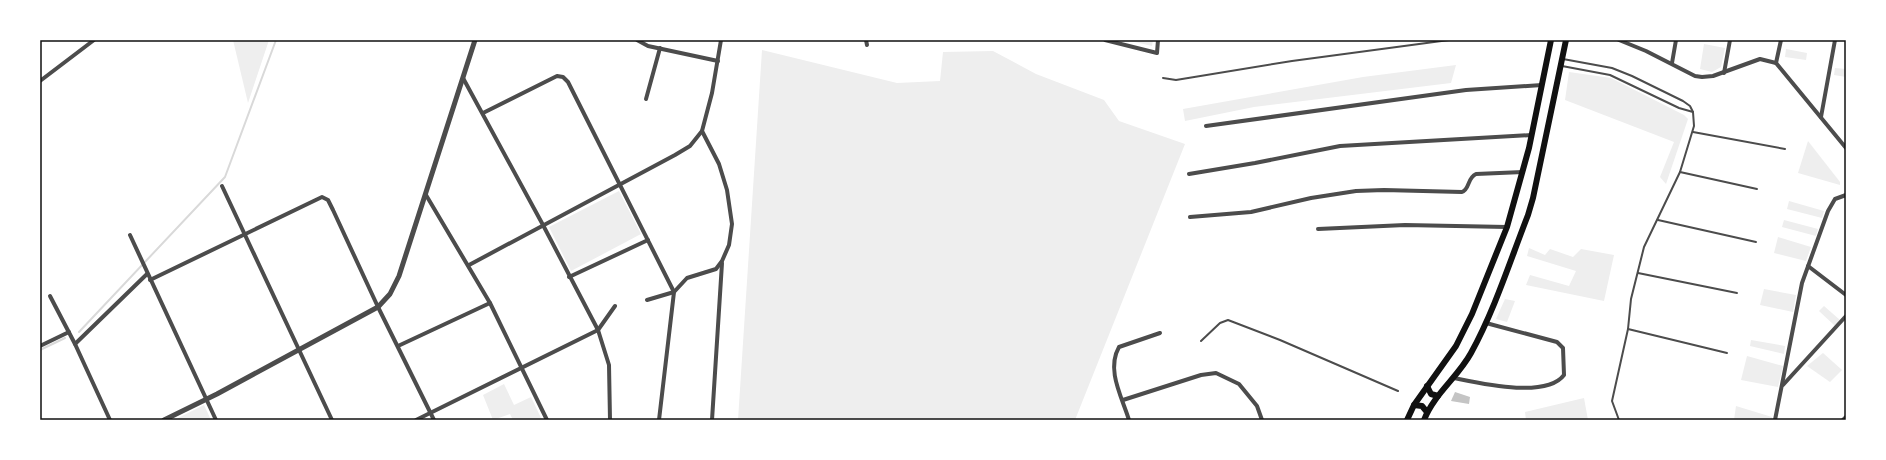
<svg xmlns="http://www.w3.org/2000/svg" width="1886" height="460" font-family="Commissioner,sans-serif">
<rect width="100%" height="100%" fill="#fff"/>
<!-- green -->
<g fill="#eee">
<polygon points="233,40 269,40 248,103"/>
<polygon points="1126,40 1153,40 1152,46"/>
<polygon points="1704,44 1725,48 1721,67 1712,72 1700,69"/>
<polygon points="1786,49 1807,53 1806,60 1785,57"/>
<polygon points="762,50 897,83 940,81 943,52 993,51 1036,74 1104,100 1119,121 1185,144 1075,420 738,420"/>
<polygon points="1456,65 1451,83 1254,107 1185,121 1183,109 1363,77"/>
<polygon points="1835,68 1846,69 1846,77 1834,75"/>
<polygon points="1569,72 1611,78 1684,115 1688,119 1666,184 1660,177 1674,142 1565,100"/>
<polygon points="1808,141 1840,182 1840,185 1798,173"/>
<polygon points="619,191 641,234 571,271 549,227"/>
<polygon points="1789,201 1824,211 1822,218 1787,209"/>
<polygon points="1784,220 1818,229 1816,236 1782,227"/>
<polygon points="1778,237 1811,247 1806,261 1774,253"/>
<polygon points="1529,248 1545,255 1550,249 1573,257 1581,249 1614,255 1604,301 1526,285 1530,275 1569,286 1576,271 1527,256"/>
<polygon points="1764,289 1796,295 1793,312 1760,305"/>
<polygon points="1505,299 1515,301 1507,322 1496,319"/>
<polygon points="1824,306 1840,320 1835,326 1819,311"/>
<polygon points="1751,340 1785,346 1784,354 1750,346"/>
<polygon points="1823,353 1842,370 1830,382 1807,366"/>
<polygon points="1747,356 1783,366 1778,387 1741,380"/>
<polygon points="504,384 514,405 531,397 542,420 513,420 510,414 493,420 483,395"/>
<polygon points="1584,398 1588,420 1526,420 1525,412"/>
<polygon points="204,405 211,420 179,420 178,418"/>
<polygon points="1736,406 1772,417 1772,420 1734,420"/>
</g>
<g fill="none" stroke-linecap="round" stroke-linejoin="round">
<!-- stream -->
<g stroke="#d9d9d9" stroke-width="2">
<polyline points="79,332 225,177 276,40"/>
<polyline points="40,350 65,338"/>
</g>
</g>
<!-- building -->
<polygon fill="#c4c4c4" points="1455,392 1470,397 1469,404 1451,401"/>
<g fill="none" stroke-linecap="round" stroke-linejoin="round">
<!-- service -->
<g stroke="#4c4c4c" stroke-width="2">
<polyline points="1563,59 1612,68 1632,76 1683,101 1690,106 1693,112 1694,126 1680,172 1644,247 1631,299 1628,329 1612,401 1619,420"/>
<polyline points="1562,66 1610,75 1679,108 1693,112"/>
<polyline points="1163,78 1176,80 1292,61 1449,40"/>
<polyline points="1693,132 1785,149"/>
<polyline points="1680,172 1757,189"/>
<polyline points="1658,220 1756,242"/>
<polyline points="1638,273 1737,293"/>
<polyline points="1628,329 1727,353"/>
<polyline points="1201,341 1220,323 1228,320 1280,340 1398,391"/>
</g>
<!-- minor -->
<g stroke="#4c4c4c" stroke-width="4">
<polyline points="637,40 648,46 718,61"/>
<polyline points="866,40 867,45"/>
<polyline points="1105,40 1157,53 1158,40"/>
<polyline points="1619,40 1646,51 1695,76 1702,77 1713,76 1760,59 1776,63 1846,148"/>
<polyline points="1672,63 1676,40"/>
<polyline points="1776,63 1781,40"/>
<polyline points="1724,73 1730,40"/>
<polyline points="463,78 543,225 598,330 609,365 610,420"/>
<polyline points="40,81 94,40"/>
<polyline points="646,99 660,48"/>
<polyline points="483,113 557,76 563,77 568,82 674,292 659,420"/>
<polyline points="1821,117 1835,40"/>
<polyline points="1206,126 1466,90 1542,85"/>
<polyline points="1189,174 1255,163 1340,146 1532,135"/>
<polyline points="222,186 332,420"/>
<polyline points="426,195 490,303 547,420"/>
<path d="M 1190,217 L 1251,212 L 1311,198 L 1356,191 L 1384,190 L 1462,192 C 1470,189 1467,178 1476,174 L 1523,172"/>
<polyline points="1318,229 1405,225 1507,227"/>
<polyline points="130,235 216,420"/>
<polyline points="469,265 675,155 690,146 702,131"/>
<polyline points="1808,266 1846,295"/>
<polyline points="569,277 648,240"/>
<polyline points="150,280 322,197 328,200 333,210 378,307 434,420"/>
<polyline points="50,296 75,344 110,420"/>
<polyline points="647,300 674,292 687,278 716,269 722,261 729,245 732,224 727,190 719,164 702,131 712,93 721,40"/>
<polyline points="75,344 147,274"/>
<polyline points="40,346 69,332"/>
<polyline points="398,346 490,303"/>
<path d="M 1454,378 C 1479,383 1546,399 1564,375 L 1563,348 L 1557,342 L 1486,323"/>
<polyline points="1783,385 1846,316"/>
<polyline points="1123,400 1201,375 1216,373 1239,384 1257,406 1262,420"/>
<polyline points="416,420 598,330 615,306"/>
<polyline points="712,420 722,263"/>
<path d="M 1129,420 C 1122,397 1106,370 1119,347 L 1160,333"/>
<polyline points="1775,420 1802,283 1828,211 1835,199 1846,195"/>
<polyline points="1843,420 1846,417"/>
</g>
<!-- tertiary -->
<polyline stroke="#4c4c4c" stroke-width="5" points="164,420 217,394 378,307 390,294 399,276 475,40"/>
<!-- secondary -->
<g stroke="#111" stroke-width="6">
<polyline points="1427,386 1431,394 1438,396"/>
<polyline points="1414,405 1422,406 1427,412"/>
<polyline points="1407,420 1414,405 1456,346 1472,314 1507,227 1529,148 1551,40"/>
<path d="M 1424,420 C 1434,394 1458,377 1471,353 C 1495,309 1510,261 1528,215 L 1533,198 L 1566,40"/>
</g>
</g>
<!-- border -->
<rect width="1886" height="460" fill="none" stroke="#ffffff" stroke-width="82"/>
<rect x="41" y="41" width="1804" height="378" fill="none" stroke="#111" stroke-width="1.5"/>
</svg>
